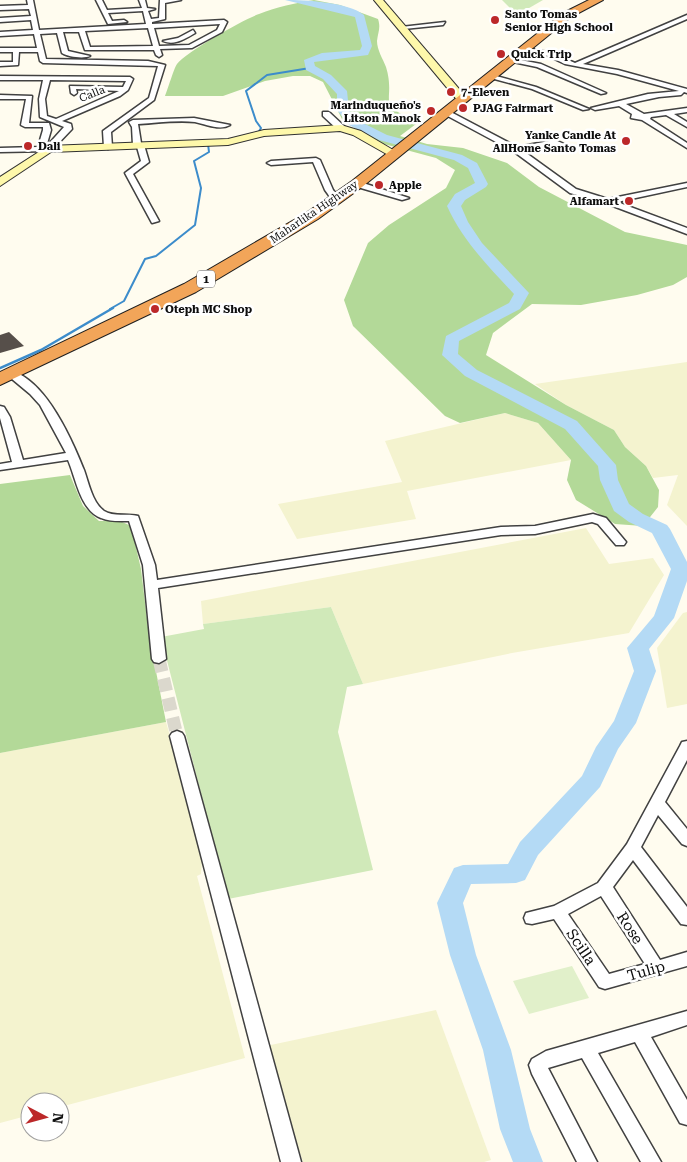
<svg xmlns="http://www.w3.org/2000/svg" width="687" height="1162" font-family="'Roboto Serif',serif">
<rect width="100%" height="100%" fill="#fffcef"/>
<!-- farmland -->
<g fill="#f4f3cf">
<polygon points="687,362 687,526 667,505 678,475 653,478 646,466 625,447 614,430 566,405 535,384"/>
<polygon points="505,413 538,423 571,460 407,491 416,519 297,539 278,504 402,482 385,441"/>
<polygon points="586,528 609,564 653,558 664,575 629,633 512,653 363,684 331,607 203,624 201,601"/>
<polygon points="687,612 687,704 667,708 657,648 683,613"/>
<polygon points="166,722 203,849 201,874 197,876 245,1058 60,1107 60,1102 30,1102 30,1115 0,1123 0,753"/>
<polygon points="436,1010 491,1160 484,1162 303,1162 266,1046"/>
</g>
<!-- green -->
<g fill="#d0e9b9">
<polygon points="502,0 543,0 517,15"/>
<polygon points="331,607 363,684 347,687 338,732 373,870 228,899 161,637 204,629 203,624"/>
</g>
<!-- forest -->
<g fill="#b3d998">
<path d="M 314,0 L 340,5 L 378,19 C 381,28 378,32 377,41 C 377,50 383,59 386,67 C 397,103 372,105 420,121 L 400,136 L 427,144 L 463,148 L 507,163 L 539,187 L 625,232 L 687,245 L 687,277 L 673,285 L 637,295 L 581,305 L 532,304 L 493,333 L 486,355 L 566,405 L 614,430 L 625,447 L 646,466 L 659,490 L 658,507 L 643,526 L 615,524 L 576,500 L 567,480 L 571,460 L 538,423 L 505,413 L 460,423 L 445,416 L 353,326 L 344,300 L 368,243 L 389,225 L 446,188 L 455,170 L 436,158 L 384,144 L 343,121 L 323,82 L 310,76 L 293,76 L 265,81 L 223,96 L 165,96 C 168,89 174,68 177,64 C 186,52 244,19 259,14 C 277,7 295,3 314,0 Z"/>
<polygon points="70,475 83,506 99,521 120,521 131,526 141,569 149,636 166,722 0,753 0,484"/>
</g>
<!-- pitch -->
<polygon fill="#e1f0ca" points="572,966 589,998 529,1014 513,981"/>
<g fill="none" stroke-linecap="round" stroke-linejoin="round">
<!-- stream-far1 -->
<g stroke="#3c8ccb" stroke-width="2">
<polyline points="258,133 261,128 256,121 246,91 267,75 310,68"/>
<polyline points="110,309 124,301 145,259 156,256 195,225 201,188 194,161 209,152 208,144"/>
</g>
<!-- stream -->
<polyline stroke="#3c8ccb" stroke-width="2.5" points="0,368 41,350 113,308"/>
<!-- river -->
<path fill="#b4daf5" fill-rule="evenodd" d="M 285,0 C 306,0 348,2 364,15 L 372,46 L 368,55 L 314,62 L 315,66 L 331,75 L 347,91 L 349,110 L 357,120 L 387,135 L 462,155 L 477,163 L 488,184 L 486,187 L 465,200 L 461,206 L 468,222 L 482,243 L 529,293 L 520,309 L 459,341 L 458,354 L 477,370 L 577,421 L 616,465 L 618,480 L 629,504 L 643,514 L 667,525 L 670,529 L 687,562 L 687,581 L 674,618 L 649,649 L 656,671 L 636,723 L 618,749 L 600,787 L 538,855 L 525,880 L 516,883 L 471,884 L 463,903 L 476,955 L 511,1050 L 530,1129 L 543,1162 L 513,1162 L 500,1129 L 483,1050 L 450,955 L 437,903 L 454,868 L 463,865 L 508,864 L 520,842 L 582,776 L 596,747 L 614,721 L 634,671 L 627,648 L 654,616 L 671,569 L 652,533 L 629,522 L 614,511 L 600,480 L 598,466 L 565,429 L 465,376 L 442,355 L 446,336 L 509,303 L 514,294 C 488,266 463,241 447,206 L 455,194 L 475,183 L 468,168 L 454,160 L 379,140 L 349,125 L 337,110 L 337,94 L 323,79 L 306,70 L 304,60 L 322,53 L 360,50 L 362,46 L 355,17 Z"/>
</g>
<!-- building -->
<polygon fill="#564f4a" points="9,332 24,346 0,353 0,335"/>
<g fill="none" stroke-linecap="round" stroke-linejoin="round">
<!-- street-tunnel -->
<polyline stroke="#dbd8cd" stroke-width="13" stroke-dasharray="13 7" stroke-linecap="butt" points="159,659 177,736"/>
<!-- street casing -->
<g stroke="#414141" stroke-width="3">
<g id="street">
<path d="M 27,0 L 33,0 L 39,30 L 146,24 L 143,11 L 108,13 L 112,21 L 124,20 L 127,22 L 108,24 L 96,0 L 102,0 L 107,10 L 142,8 L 139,0 L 145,0 L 147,8 L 155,9 L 148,11 L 151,19 L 159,18 L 160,0 L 181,0 L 165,3 L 165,19 L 152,22 L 152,24 L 224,20 L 227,22 L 222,32 L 192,48 L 160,49 L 162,55 L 159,57 L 156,55 L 154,50 L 85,50 L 79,32 L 63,32 L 68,51 L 90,56 C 84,59 68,57 62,53 L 57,33 L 40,34 L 46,59 L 148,61 L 165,65 L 154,100 L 111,132 L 112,147 L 108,149 L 104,147 L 103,131 L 149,98 L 158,66 L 43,63 L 40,61 L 38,52 L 19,52 L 18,65 L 0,66 L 0,62 L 13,62 L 13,52 L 0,52 L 0,48 L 37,48 L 34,34 L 0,36 L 0,32 L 33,30 L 31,20 L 0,22 L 0,18 L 31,16 L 29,9 L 0,10 L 0,6 L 28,5 ZM 220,24 L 217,30 L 189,45 L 159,46 L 154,28 ZM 148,28 L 153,46 L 90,47 L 85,31 Z"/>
<polygon points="687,15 687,19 583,64 618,70 687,89 687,93 684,92 681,95 659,97 626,104 644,114 687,108 687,112 674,114 687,122 687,127 666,115 651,117 650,119 687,143 687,148 642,120 631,118 632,114 619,106 595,110 591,108 648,94 679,91 617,74 565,64 548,56 520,49 523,47 552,53 575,63"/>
<polygon points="445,22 443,25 404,29 401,27"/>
<path d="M 193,30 L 195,33 C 185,39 174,46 163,41 L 178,38 Z"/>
<polygon points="510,58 541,64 606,93 601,94 537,67 508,61"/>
<polygon points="489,74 536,87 589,109 583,110 532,89 487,77 486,76"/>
<path d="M 0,76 L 130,77 L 133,79 L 128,90 L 120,96 L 62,121 L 71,124 L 72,129 L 51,151 L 0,152 L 0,148 L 38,147 L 43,130 L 43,127 L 25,127 L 21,125 L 26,99 L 0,99 L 0,95 L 32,96 L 29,123 L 49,123 L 51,130 L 46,147 L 64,127 L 40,117 L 39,99 L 43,80 L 0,80 ZM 50,80 L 126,81 L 123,87 L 70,86 L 71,93 L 74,95 L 77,93 L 76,89 L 119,91 L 56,119 L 47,116 L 45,99 Z"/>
<polygon points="447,110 517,147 555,140 571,147 572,149 568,151 554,144 522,150 576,189 608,199 687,183 687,187 617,202 687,228 687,234 605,203 570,193 513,151 444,114 443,112"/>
<polygon points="323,112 329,112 344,126 344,130 338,130 323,116"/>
<path d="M 194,118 L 230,125 C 220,131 205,124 195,122 C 177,120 156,123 138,124 L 141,143 L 144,145 L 149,162 L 133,174 L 159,221 L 152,223 L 125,173 L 141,161 L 137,147 L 133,145 L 132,127 L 129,122 L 133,120 Z"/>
<polygon points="316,158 320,160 333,190 340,199 339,201 333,201 325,190 313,162 271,165 267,163 271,161"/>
<polygon points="354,182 360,182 409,198 402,200 354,186"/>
<path d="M 11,371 C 46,380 72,440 84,470 C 89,484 92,502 104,511 C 113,517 128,513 138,516 L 155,565 L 157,580 L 501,527 L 535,526 L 593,514 L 606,518 L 626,542 L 624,545 L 616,545 L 598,524 L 592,522 L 535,534 L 501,535 L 158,588 L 166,659 L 159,663 L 154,662 L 152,659 L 143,565 L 129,521 C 120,521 110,522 101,518 C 80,510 76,478 68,460 L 0,470 L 0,464 L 12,462 L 0,418 L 0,406 L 4,407 L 10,417 L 23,460 L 66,453 L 40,405 L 30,394 L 6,374 Z"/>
<polygon points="177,731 182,733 184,736 301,1162 281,1162 170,736 172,733"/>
<path d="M 687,741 L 687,760 L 665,802 L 687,829 L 687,846 L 682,844 L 658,815 L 641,847 L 687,907 L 687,925 L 681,924 L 633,860 L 613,887 L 660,960 L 687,952 L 687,966 L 605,989 L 599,987 L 554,919 L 532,924 L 526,923 L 524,918 L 526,913 L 554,906 L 598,883 L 627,844 L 680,746 L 682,742 ZM 601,896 L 645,964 L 609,974 L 568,914 Z"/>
<polygon points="687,1011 687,1025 651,1037 687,1100 687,1125 680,1123 635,1042 598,1053 661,1162 641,1162 582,1058 548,1068 597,1162 577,1162 532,1074 529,1065 532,1059 546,1051"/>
</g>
</g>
<!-- secondary casing -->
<g stroke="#303030" stroke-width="2">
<g id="secondary">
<polygon points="374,0 383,0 466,97 466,101 458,101"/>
<polygon points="341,125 361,131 400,154 398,156 390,156 353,135 340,131 264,136 228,145 51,152 0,186 0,177 48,146 228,139 264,130"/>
</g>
</g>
<!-- highway casing -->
<g stroke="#1f1f1f" stroke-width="2">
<polygon id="highway" points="589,0 603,0 571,17 362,187 318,219 196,292 0,385 0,372 184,284 306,213 352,181 563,13"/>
</g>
<!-- street -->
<use href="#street" fill="#fff" fill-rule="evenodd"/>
<!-- secondary -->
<use href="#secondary" fill="#fef8ab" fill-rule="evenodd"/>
<!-- highway -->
<use href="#highway" fill="#f2a559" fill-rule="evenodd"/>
</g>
<!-- markers -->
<g fill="#bc2829" stroke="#fff" stroke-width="2">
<circle cx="495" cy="20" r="5"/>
<circle cx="501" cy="54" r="5"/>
<circle cx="451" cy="92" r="5"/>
<circle cx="463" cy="108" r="5"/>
<circle cx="431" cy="111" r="5"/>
<circle cx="626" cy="141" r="5"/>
<circle cx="28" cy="146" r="5"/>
<circle cx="379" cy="185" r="5"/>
<circle cx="629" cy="201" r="5"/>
<circle cx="155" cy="309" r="5"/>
</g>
<g text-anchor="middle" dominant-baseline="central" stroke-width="5" stroke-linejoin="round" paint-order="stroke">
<!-- far-poi labels -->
<g font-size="11" font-weight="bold" fill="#0e0e0e" stroke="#fff" text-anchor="start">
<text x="505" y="14">Santo Tomas<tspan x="505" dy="13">Senior High School</tspan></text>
<text x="511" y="54">Quick Trip</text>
<text x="461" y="92">7-Eleven</text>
<text x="421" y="105" text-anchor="end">Marinduqueño's<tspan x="421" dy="13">Litson Manok</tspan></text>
<text x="473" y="108">PJAG Fairmart</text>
<text x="616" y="135" text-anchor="end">Yanke Candle At<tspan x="616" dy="13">AllHome Santo Tomas</tspan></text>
<text x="38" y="146">Dali</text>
<text x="389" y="185">Apple</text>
<text x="619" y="201" text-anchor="end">Alfamart</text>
<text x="165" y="309">Oteph MC Shop</text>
</g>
<!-- far-street labels -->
<g font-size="11" fill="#0e0e0e" stroke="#fff">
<text transform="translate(92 94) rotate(-22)">Calla</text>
<text transform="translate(314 212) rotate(-34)">Maharlika Highway</text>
</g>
<!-- shield labels -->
<rect fill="#fff" stroke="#565656" stroke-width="1" x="197" y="270.5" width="18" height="17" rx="4"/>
<g font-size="11" font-weight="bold" fill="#0e0e0e">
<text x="206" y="279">1</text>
</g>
<!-- near-street labels -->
<g font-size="15" fill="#0e0e0e" stroke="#fff">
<text transform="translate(630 928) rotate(57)">Rose</text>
<text transform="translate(581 947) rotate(56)">Scilla</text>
<text transform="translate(646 971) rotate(-16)">Tulip</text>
</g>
</g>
<!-- north arrow -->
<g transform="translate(45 1117) rotate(96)"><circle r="24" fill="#ffffff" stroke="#9f9f9f"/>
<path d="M0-4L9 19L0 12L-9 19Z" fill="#bc2829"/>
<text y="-8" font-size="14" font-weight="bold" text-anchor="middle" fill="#0e0e0e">N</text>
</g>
</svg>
